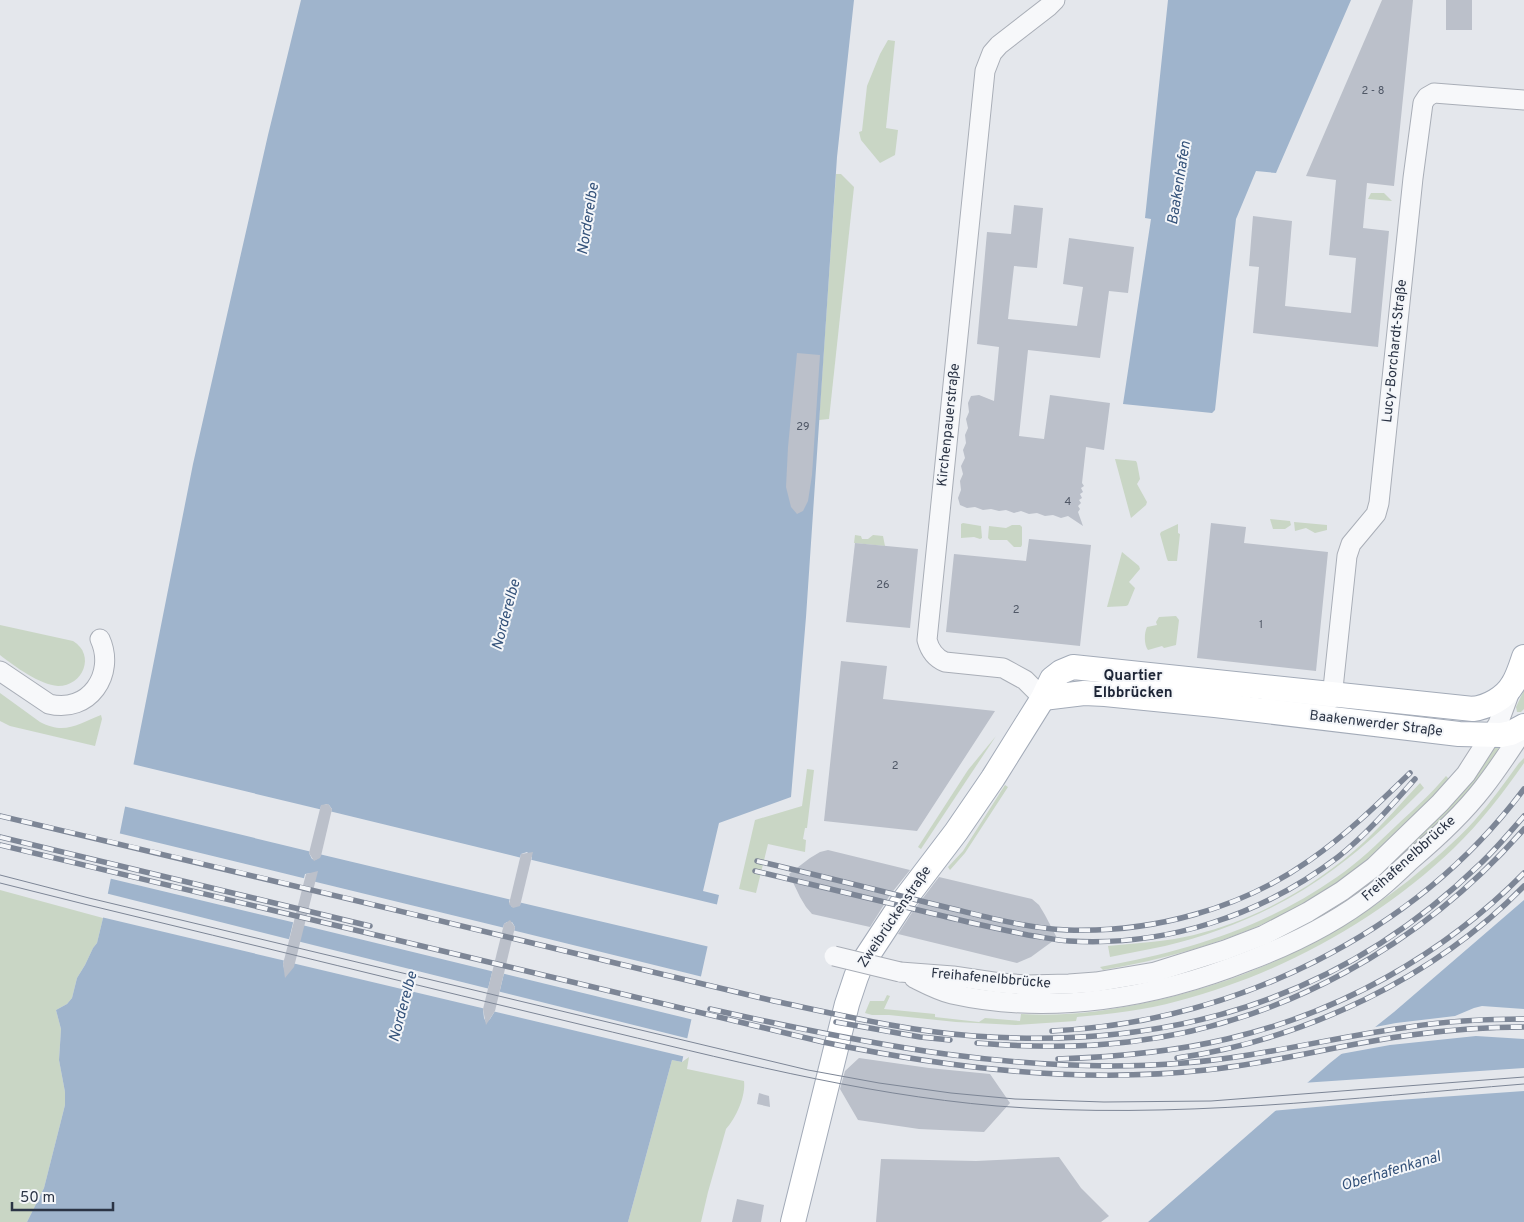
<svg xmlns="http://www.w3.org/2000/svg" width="1524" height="1222" font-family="Overpass,sans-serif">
<rect width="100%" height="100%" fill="#e4e7ec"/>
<!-- green -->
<g fill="#c9d6c5">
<polygon points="888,40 895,41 886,128 898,130 895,155 880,163 861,140 859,132 862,131 867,86 880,54"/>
<polygon points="836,174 841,174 854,187 829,419 819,420"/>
<polygon points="1371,193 1384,193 1392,201 1368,199"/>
<polygon points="1115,459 1136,461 1137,463 1140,479 1137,484 1147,502 1146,505 1131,518"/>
<polygon points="1270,519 1290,521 1291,525 1285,529 1273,529"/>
<polygon points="1294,522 1327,525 1327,530 1315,533 1306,528 1295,531"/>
<polygon points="961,524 963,523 981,526 982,538 980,539 974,537 961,538"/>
<polygon points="1178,524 1178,533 1180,534 1177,561 1168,561 1167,559 1160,534 1161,532"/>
<polygon points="1012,525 1020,525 1022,527 1022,545 1021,547 1014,547 1007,540 990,540 988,538 989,526 1006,528"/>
<polygon points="855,535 861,536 862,539 868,539 873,535 883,536 885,546 854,543"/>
<polygon points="1122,552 1139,566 1140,569 1129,582 1135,588 1128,605 1126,606 1107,607"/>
<path d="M 1176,616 L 1179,620 L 1176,645 L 1164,648 L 1162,646 L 1148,650 C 1144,645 1144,633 1147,627 L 1157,625 L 1156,622 L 1159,617 Z"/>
<path d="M 0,625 L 73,641 C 96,655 83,686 58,686 C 40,685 14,666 0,655 Z"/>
<polygon points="1524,690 1524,709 1521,712 1517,712 1516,707"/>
<path d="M 0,693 L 40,722 C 65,735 78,724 101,715 L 102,719 L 95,746 L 10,726 L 0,721 Z"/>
<polygon points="996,736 921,849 918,847 968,770"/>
<polygon points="1495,745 1499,745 1498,750 1489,765 1464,797 1425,836 1361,893 1301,930 1200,971 1102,993 1013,996 954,984 1042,992 1299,926"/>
<path d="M 1524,758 L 1524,763 C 1503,793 1481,822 1454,848 C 1379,920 1279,975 1178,1001 C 1145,1010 1111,1014 1077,1017 L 1076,1021 L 1016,1025 L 956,1022 L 889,1015 L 872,1015 L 865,1013 L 870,1001 L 884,1001 L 887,995 L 890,996 L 884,1009 L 935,1014 L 935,1017 L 979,1022 L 985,1018 L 1020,1021 L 1021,1014 C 1063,1017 1108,1011 1149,1002 C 1244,982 1331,941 1408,881 C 1431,862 1455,842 1475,820 C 1491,802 1505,782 1519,763 Z"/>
<polygon points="807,769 814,770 807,828 805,828 803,839 806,840 805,852 768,844 756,893 739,889 755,820 802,806"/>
<path d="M 1446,776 L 1449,779 L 1441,789 C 1424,806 1407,822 1389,839 C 1380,848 1371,857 1361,865 C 1287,925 1195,954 1103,970 L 1100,967 C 1187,951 1264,928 1337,877 C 1359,862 1378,843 1397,825 C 1414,809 1431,794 1446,776 Z"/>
<path d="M 1420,783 L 1424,788 C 1396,816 1367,845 1334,869 C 1285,906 1225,932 1165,946 C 1147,950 1128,953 1110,957 L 1108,946 C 1136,943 1166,942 1194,935 C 1256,920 1318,885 1365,841 C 1384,823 1402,802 1420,783 Z"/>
<polygon points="1005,785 1008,787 965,853 950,870 948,867 963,851"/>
<polygon points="0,890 103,918 97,943 93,948 85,965 77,978 72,998 67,1004 56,1010 61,1029 59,1060 65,1092 65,1105 44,1188 27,1222 0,1222"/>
<path d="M 689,1057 L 687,1069 L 744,1081 C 746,1096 736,1118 726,1129 L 708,1192 L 701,1222 L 628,1222 L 672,1060 L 682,1062 Z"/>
</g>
<!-- water -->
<g fill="#9fb4cc" fill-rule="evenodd">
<path d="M 301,0 L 854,0 L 837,157 L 806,617 L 791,797 L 719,823 L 703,891 L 719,895 L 682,1062 L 672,1060 L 628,1222 L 27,1222 L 44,1188 L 65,1105 L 65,1092 L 59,1060 L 61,1029 L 56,1010 L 67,1004 L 72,998 L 77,978 L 85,965 L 93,948 L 97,943 L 103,918 L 193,464 L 268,135 ZM 327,804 L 329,805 L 332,809 L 316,860 L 312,859 L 309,853 L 321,806 ZM 527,852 L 532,857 L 520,905 L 512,907 L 509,902 L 521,854 ZM 312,873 L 284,968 L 283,964 L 305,874 ZM 507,922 L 512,922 L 515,927 L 495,1011 L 490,1019 L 486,1022 L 484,1018 L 483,1009 L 504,924 Z"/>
<polygon points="1168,0 1351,0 1276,173 1256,171 1236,219 1215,410 1212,413 1123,404 1151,219 1145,218"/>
<polygon points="1524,900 1524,1222 1148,1222 1330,1063 1394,1012"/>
</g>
<!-- pier -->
<g fill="#e4e7ec">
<polygon points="132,764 323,810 312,852 123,806"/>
<polygon points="329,811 522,858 512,900 319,854"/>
<polygon points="118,833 307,879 296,923 108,878"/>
<polygon points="528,859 719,905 710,947 518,902"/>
<polygon points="312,881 505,928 495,972 302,925"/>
<polygon points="105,893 292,940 286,961 101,917"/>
<polygon points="512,930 703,977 694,1020 501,973"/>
<polygon points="297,941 490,989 486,1009 292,963"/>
<polygon points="497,991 690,1039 686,1057 492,1011"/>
<polygon points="1482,1006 1524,1009 1524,1039 1476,1036 1390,1045 1335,1055 1370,1028 1396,1023 1455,1016 1474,1008"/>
<polygon points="1524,1068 1524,1091 1384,1101 1271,1111 1302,1083"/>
</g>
<!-- building -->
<g fill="#bbc0ca">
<polygon points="1382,0 1413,0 1394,186 1367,183 1363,228 1389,231 1378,347 1253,333 1259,267 1249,266 1253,216 1292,221 1285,306 1351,313 1356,258 1329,255 1336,180 1306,176"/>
<rect x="1446" y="0" width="26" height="30"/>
<polygon points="1014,205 1043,208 1037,268 1014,266 1008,319 1077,326 1083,287 1063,284 1069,238 1134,247 1128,293 1109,291 1100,358 1028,350 1019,436 1044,439 1050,395 1110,403 1104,450 1086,447 1082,483 1084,486 1081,488 1083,492 1080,494 1082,498 1079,500 1081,503 1078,506 1080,509 1078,512 1083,526 1068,516 1061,518 1053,515 1045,516 1037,513 1029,514 1021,511 1014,513 1006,510 999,511 991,509 983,510 975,507 967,508 960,505 958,498 961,490 960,481 963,474 961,466 965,458 963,450 966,443 965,435 968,428 966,419 969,412 968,403 971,396 979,395 994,401 999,347 977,344 987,232 1011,234"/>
<polygon points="797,353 820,355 812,475 808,501 803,511 797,514 791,507 786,487 788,447"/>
<polygon points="1211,523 1246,527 1244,543 1328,552 1316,671 1197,658"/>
<polygon points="1029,539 1091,545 1080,646 946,632 954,554 1026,561"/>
<polygon points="855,543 918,549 910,628 846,622"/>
<polygon points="841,661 887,666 883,699 995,711 917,831 824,821"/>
<polygon points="328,804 332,809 321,856 320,858 314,861 309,853 321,805"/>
<polygon points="828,850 910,870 890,895 870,927 812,914 806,907 800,897 789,874 810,858 820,852"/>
<polygon points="533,852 520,906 513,908 509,904 521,854"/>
<polygon points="318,871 294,967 285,978 283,964 306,874"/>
<polygon points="939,877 1032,899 1039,905 1045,915 1057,938 1031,957 1017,963 898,934 913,911"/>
<polygon points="510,920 515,927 495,1011 486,1025 483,1009 504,924"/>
<polygon points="859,1058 929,1068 990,1074 1010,1103 984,1132 919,1129 858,1120 840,1089 845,1071"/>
<polygon points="759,1093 769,1096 770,1107 757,1104"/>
<polygon points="1059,1157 1081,1188 1109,1216 1101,1222 876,1222 881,1159 976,1161"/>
<polygon points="737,1199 764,1205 761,1222 732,1222"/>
</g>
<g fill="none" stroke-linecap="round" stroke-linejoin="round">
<!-- minor casing -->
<g stroke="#a9aeb7" stroke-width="21">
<g id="minor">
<path d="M 0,671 L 49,704 C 89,714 116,674 100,639"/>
<path d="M 1043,698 L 1025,680 L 1003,668 L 945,662 C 935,658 930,651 927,640 L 985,71 L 992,53 L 999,45 L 1048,7 L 1055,0"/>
<polyline points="1263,711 1283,702 1300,697 1329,700 1332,698 1347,556 1351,544 1376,514 1379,503 1413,178 1423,103 1427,97 1434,93 1524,100"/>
<polyline points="900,972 953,976 1000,983 1027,985 1069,984 1096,982 1155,972 1225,950 1264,935 1308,912 1342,891 1374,867 1440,803 1466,774 1498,724 1512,686"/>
<path d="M 914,978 C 926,984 939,991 952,994 C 1051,1016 1155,998 1248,961 C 1293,944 1337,922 1374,893 C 1387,883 1399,871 1411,860 C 1437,838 1462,815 1483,788 C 1498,769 1511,749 1524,729"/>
</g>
</g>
<!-- major casing -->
<g stroke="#a3abb8" stroke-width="26">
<g id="major">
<polyline points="1043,698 1084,693 1105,694 1215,705 1459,734 1501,735 1511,733 1524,726"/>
<path d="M 793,1222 L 847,1004 L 856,977 L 860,967 L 902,903 L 956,832 L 993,778 L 1043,698 L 1052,679 L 1061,672 L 1073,667 L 1473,709 C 1488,707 1505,698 1513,684 C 1518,676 1521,666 1524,657"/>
</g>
</g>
<!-- minor -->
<use href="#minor" stroke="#f7f8fa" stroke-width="19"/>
<!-- major -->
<use href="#major" stroke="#fff" stroke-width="24"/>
<!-- tram -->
<g stroke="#7d8696" stroke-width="1">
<polyline points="0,875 89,898 808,1070 879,1083 951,1093 1015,1099 1104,1102 1211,1101 1524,1077"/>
<path d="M 0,883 L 88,905 C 254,945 420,986 587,1026 C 722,1058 857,1094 997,1106 C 1173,1120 1349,1098 1524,1084"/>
</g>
<!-- rail casing -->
<g stroke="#7d8696" stroke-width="5.5">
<g id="rail">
<path d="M 0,816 C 187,859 374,905 561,950 C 632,967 703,984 774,1001 C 840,1015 907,1031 974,1036 C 1168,1050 1339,1001 1480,864 C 1496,849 1510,832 1524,816"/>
<polyline points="0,837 370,926"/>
<path d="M 0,845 L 823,1042 C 948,1068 1078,1084 1206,1070 C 1275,1063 1342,1044 1411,1035 C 1448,1030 1486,1027 1524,1027"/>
<path d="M 757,861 C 817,875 877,890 937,905 C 980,915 1023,928 1067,930 C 1152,933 1241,909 1310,860 C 1346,835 1378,804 1410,773"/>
<path d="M 755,871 C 818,886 880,901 943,916 C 971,923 999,929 1028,935 C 1042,937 1055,940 1069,941 C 1166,947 1262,915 1338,857 C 1367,834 1391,806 1415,779"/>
<path d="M 710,1009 C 866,1044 1024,1076 1184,1063 C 1260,1057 1334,1037 1409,1027 C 1447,1021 1486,1019 1524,1019"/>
<polyline points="836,1022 920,1037 950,1040"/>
<path d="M 1052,1031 C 1233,1022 1414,936 1524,789"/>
<path d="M 977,1043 C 1027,1047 1078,1048 1128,1042 C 1282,1024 1422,945 1524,829"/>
<path d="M 1177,1058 C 1303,1040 1435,978 1524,886"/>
<path d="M 1058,1059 C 1115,1057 1172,1052 1227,1039 C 1339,1013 1443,955 1524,873"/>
</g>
</g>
<!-- rail -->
<use href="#rail" stroke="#f4f6f9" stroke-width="4" stroke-dasharray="11" stroke-linecap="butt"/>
<!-- minor-bridge casing -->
<g stroke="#a9aeb7" stroke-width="21" stroke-linecap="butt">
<polyline id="minor-bridge" points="834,956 900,972"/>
</g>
<!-- minor-bridge -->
<use href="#minor-bridge" stroke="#f7f8fa" stroke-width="19"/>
</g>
<g text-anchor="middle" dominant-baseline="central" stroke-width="4" stroke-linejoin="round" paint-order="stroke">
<!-- number labels -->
<g font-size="11" fill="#4f5766">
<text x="1373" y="91">2 - 8</text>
<text x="803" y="427">29</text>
<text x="1068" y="502">4</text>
<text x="883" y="585">26</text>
<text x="1016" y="610">2</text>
<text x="1261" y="625">1</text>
<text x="895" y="766">2</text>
</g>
<!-- street labels -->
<g font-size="14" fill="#2b3445" stroke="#f4f6f9">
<text transform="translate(1395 351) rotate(-84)">Lucy-Borchardt-Straße</text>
<text transform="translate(949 425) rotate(-84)">Kirchenpauerstraße</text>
<text transform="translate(1376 724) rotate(7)">Baakenwerder Straße</text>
<text transform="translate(1409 859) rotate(-42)">Freihafenelbbrücke</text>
<text transform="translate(895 917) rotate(-56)">Zweibrückenstraße</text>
<text transform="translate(991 979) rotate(5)">Freihafenelbbrücke</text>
</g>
<!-- water labels -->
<g font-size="15" font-style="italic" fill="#34527a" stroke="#f4f6f9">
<text transform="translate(1180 183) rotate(-81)">Baakenhafen</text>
<text transform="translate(589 219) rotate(-81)">Norderelbe</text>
<text transform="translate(507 615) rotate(-75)">Norderelbe</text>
<text transform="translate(404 1007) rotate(-75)">Norderelbe</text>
<text transform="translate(1391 1172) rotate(-17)">Oberhafenkanal</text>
</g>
<!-- neighbourhood labels -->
<g font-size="15" font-weight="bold" fill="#1d2536" stroke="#f4f6f9">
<text x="1133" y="676">Quartier<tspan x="1133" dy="17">Elbbrücken</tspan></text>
</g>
</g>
<!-- scale -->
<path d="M12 1202v8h101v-8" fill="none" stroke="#2b3445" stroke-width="2.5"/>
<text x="20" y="1202" font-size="15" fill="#2b3445" stroke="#f4f6f9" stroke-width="4" paint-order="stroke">50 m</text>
</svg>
